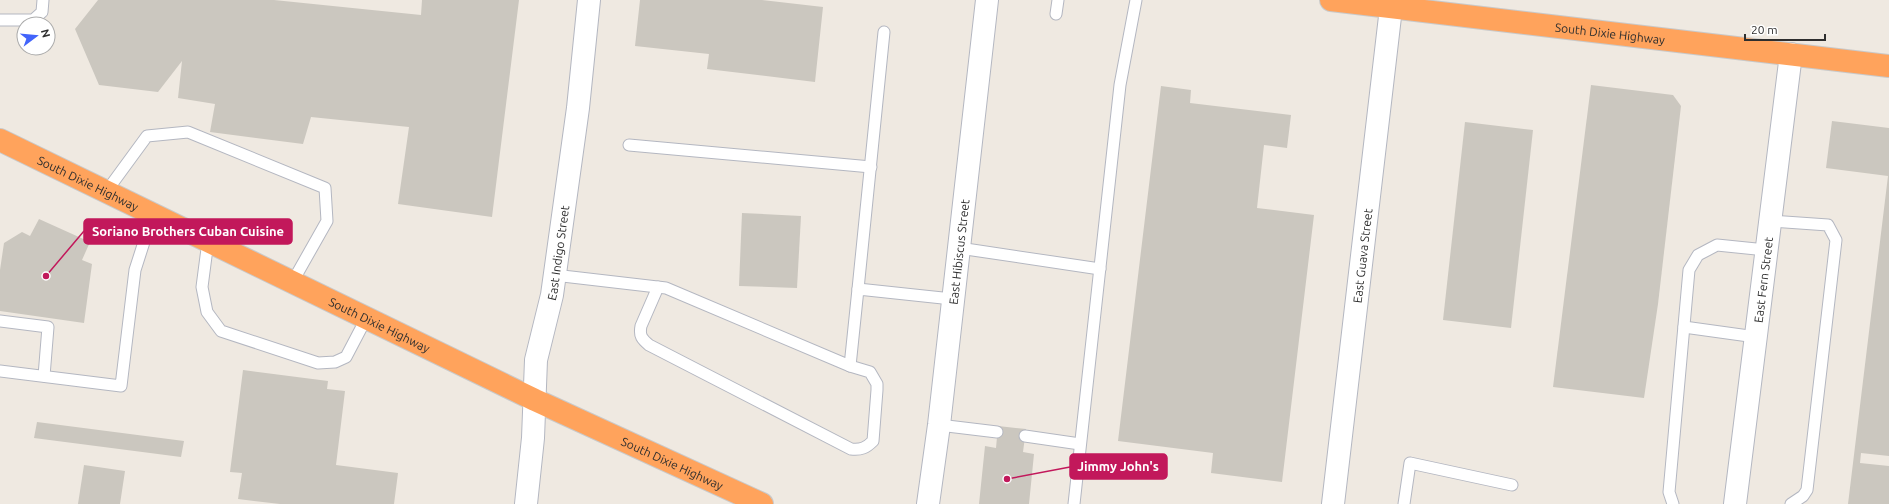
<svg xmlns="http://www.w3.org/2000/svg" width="1889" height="504" font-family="Ubuntu,sans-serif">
<rect width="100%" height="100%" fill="#efe9e1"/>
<!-- building -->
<g fill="#cbc7bf">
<polygon points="98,0 274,0 421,15 422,0 519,0 492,217 398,204 409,127 311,117 303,144 210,132 215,104 178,98 182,61 158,92 99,85 75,29"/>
<polygon points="640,0 762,0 823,7 815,82 707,69 709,54 635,46"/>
<polygon points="1591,85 1673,95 1681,106 1658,304 1644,398 1553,387"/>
<polygon points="1161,86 1191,90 1190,103 1291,115 1287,148 1264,145 1257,208 1314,215 1282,482 1211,473 1213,453 1118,441"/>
<polygon points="1832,121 1889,128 1889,456 1861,453 1860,463 1889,466 1889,504 1848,504 1888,176 1826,168"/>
<polygon points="1465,122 1533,130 1511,328 1443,320"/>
<polygon points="742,213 801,216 797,288 739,286"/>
<polygon points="39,219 90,242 82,260 92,264 84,323 0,311 0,270 4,243 22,232 30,236"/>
<polygon points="243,370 328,381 327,389 345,391 336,465 398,473 394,504 280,504 238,499 242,473 230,472"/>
<polygon points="37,422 184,441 181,457 34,438"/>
<polygon points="998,426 1026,429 1023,452 1034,454 1029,504 979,504 985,446 996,448"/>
<polygon points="84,465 125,471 120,504 78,504"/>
</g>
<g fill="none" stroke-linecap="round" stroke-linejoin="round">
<!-- lane casing -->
<g stroke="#b4b7c1" stroke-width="13">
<g id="lane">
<polyline points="1056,14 1058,0"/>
<polyline points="0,20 33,20 42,12 43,0"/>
<polyline points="629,145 871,167"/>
<polyline points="106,192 147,136 188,132 325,188 327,221 293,281"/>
<polyline points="1770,221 1828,225 1836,240 1807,490 1803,496 1791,504"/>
<polyline points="208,241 202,287 207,312 221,331 318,363 335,362 346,357 367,317"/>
<polyline points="959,248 1100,269"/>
<polyline points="554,275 666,288 850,366 858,289 952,299"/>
<path d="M 658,287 L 641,326 C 639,336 642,339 649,345 L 851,449 C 861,450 866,448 873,441 L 877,390 L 877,384 L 870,372 L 850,366"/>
<polyline points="858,289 884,32"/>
<polyline points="0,321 48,327 44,376"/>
<polyline points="1684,327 1756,337"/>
<polyline points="0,371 121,386 135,270 153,214"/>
<polyline points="939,425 997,432"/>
<polyline points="1025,436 1080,444"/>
<polyline points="1074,504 1120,85 1136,0"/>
<polyline points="1404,504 1410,463 1512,485"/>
<polyline points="1673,504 1669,492 1689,270 1698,255 1717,245 1766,250"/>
</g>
</g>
<!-- street casing -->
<g stroke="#b4b7c1" stroke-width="24">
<g id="street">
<path id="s1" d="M 526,504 L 533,438 L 536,360 L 552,295 L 578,108 L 589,0"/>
<path id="s2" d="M 1333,504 L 1391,8"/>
<path id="s3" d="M 1735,504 L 1791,54"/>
</g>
</g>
<!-- secondary casing -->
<g stroke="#b4b7c1" stroke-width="24">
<g id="secondary">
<path id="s4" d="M 928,504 L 939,425 L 987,0"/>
</g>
</g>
<!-- highway casing -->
<g stroke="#c9c9c9" stroke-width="24">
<g id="highway">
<path id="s5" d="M 1331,0 L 1889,66"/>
<path id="s6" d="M 0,140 L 535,400 L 762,504"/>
</g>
</g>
<!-- lane -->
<use href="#lane" stroke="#fff" stroke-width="11"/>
<!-- street -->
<use href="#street" stroke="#fff" stroke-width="22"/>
<!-- secondary -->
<use href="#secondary" stroke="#fff" stroke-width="22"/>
<!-- highway -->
<use href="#highway" stroke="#ffa35c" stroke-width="22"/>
</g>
<g text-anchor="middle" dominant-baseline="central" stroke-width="3" stroke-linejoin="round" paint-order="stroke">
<!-- street labels -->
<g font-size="12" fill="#2e2e2e" stroke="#fff">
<text stroke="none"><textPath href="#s5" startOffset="281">South Dixie Highway</textPath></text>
<text stroke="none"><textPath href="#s6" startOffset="98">South Dixie Highway</textPath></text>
<text stroke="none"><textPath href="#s1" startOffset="254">East Indigo Street</textPath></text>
<text stroke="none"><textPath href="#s4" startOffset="254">East Hibiscus Street</textPath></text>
<text stroke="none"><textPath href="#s2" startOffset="250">East Guava Street</textPath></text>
<text stroke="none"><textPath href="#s3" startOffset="226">East Fern Street</textPath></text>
<text stroke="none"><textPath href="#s6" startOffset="422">South Dixie Highway</textPath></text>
<text stroke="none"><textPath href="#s6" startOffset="746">South Dixie Highway</textPath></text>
</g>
</g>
<!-- callouts -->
<path fill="none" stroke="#c2185b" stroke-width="1.5" d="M46 276L84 231M1007 479L1070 467"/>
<g fill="#c2185b" stroke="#fff" stroke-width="1.5">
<circle cx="46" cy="276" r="4"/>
<circle cx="1007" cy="479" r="4"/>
</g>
<g fill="#c2185b" stroke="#c2185b" stroke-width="1.5">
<rect x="84" y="219" width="208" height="25" rx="4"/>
<rect x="1070" y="454" width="97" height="25" rx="4"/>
</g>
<g font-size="13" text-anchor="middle" font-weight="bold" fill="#fff">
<text x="188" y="236">Soriano Brothers Cuban Cuisine</text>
<text x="1118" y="471">Jimmy John's</text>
</g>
<!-- north arrow -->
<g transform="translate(36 36) rotate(74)"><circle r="19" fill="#ffffff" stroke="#ababab"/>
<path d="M0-3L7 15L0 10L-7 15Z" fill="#4264fb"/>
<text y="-6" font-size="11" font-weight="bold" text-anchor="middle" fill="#2e2e2e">N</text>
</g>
<!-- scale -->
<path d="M1745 34v6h80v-6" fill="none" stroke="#2e2e2e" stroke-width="2"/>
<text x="1751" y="34" font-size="12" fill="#2e2e2e" stroke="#ffffff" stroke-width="3" paint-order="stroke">20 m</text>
</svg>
